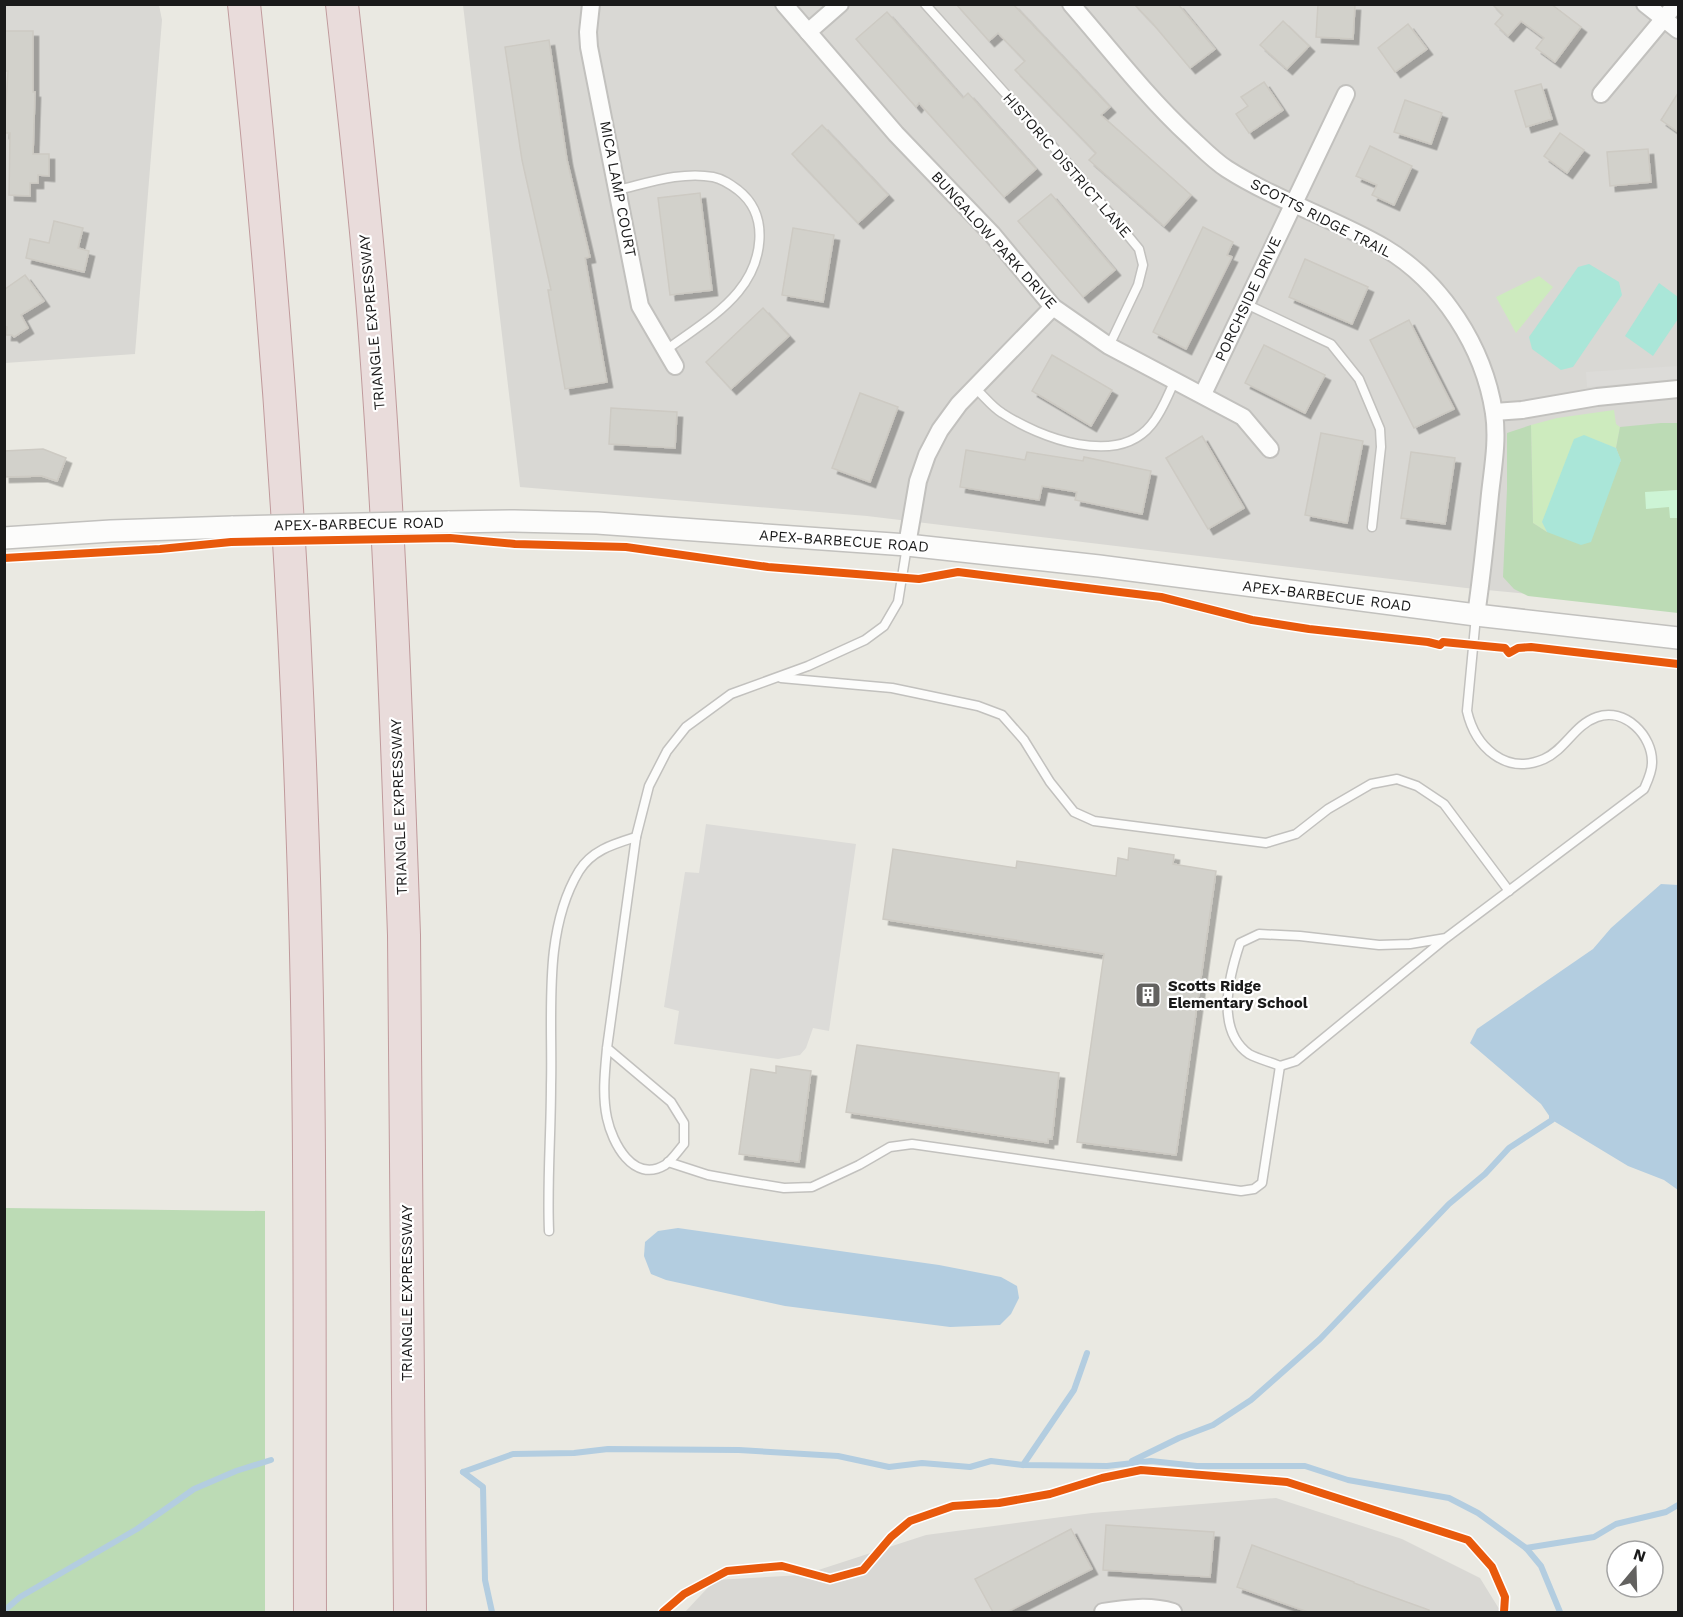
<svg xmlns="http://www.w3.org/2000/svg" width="1683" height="1617" font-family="'Work Sans',sans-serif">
<defs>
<filter id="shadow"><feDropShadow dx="5.5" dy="5.5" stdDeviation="0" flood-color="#0004"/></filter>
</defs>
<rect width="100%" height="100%" fill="#eae9e2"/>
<!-- residential -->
<g fill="#d9d8d4">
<polygon points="5,5 159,5 162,20 135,354 5,363"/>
<polygon points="463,5 1678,5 1678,608 1466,588 867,516 520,487"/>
<polygon points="1276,1498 1402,1539 1480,1578 1501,1612 685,1612 715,1580 803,1575 926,1535 1092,1513"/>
</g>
<!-- grass -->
<g fill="#cdebbe">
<polygon points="1539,276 1553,287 1516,333 1496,297"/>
<polygon points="1614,410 1616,424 1620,427 1616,448 1584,436 1542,522 1547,532 1533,523 1531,425 1557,418"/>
</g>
<!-- forest -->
<g fill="#bcdbb5">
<polygon points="1661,423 1678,423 1678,490 1645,493 1670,507 1670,518 1678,518 1678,613 1528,596 1514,589 1503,577 1507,489 1507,433 1531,425 1533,523 1547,532 1621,461 1616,448 1620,427"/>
<polygon points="5,1208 265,1211 265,1612 5,1612"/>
</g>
<!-- park -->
<polygon fill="#cdf4d5" points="1678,490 1678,518 1670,518 1669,507 1646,509 1645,492"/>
<!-- pitch -->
<g fill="#aae6d8">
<polygon points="1589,264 1619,282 1622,295 1573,367 1561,370 1532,349 1529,337 1578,267"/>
<polygon points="1659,283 1678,297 1678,319 1653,356 1625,336"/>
<polygon points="1584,435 1616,448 1621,460 1591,542 1581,545 1547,532 1542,522 1574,439"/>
</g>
<!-- parking -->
<g fill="#dcdbd8">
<polygon points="1678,366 1678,379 1587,387 1586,372"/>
<polygon points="706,824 856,844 829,1031 813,1028 806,1048 800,1055 778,1059 674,1044 679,1011 664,1007 685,872 699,873"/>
</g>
<!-- water -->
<g fill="#b3cde0">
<polygon points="1661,884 1678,885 1678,1190 1664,1180 1628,1166 1552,1120 1541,1104 1470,1043 1477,1029 1593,949 1611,928"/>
<polygon points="678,1228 939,1265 1001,1277 1017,1286 1019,1298 1011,1314 1000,1325 950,1327 785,1306 666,1280 651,1274 644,1256 645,1242 658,1231"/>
</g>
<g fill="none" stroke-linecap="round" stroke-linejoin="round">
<!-- stream -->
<g stroke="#b3cde0" stroke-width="6">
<polyline points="1132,1461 1179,1438 1213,1425 1251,1400 1320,1339 1449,1204 1485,1174 1509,1148 1552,1120 1552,1113"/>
<polyline points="1023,1465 1074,1390 1087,1353"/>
<polyline points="463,1472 513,1454 574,1453 608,1449 739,1450 838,1456 889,1467 922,1463 970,1467 991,1461 1023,1465 1107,1466 1151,1461 1197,1466 1305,1466 1348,1480 1449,1498 1478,1513 1526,1548 1541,1566 1560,1612"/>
<polyline points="463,1472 483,1487 485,1580 492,1612"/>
<polyline points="1526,1548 1594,1537 1616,1524 1666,1512 1678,1505"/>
<polyline points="4,1611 20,1597 137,1529 194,1489 236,1471 271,1460"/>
</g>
</g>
<!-- building -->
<g fill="#d2d1cb" stroke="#cdcac3" stroke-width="1.5" filter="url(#shadow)">
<polygon points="956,4 1013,4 1110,107 1101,115 1191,195 1164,226 1089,160 1096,153 1015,70 1025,61 998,33 989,41"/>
<polygon points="1134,4 1178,4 1215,49 1190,68 1154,25"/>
<polygon points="1318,4 1355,5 1353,39 1316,37"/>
<polygon points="1492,4 1551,4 1581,27 1555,62 1536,48 1544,38 1521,21 1508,36 1495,24 1503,15"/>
<polygon points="887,12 963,98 968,93 1036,169 1004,197 919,103 916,107 856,39"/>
<polygon points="1283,21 1309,46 1287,69 1260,45"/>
<polygon points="1408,24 1427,49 1395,72 1378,48"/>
<polygon points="4,31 33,31 33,92 35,92 33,154 49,154 49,176 38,175 38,183 30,183 30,196 9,195 10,133 4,133 8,71 4,71"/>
<polygon points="549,40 567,160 590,257 585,258 607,382 565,389 548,290 551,290 522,160 505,47"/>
<polygon points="1264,82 1283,110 1249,133 1236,114 1248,106 1241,97"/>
<polygon points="1541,84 1552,119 1526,127 1515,91"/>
<polygon points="1678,93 1678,132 1661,120"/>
<polygon points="1405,100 1442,113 1431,144 1394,132"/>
<polygon points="822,125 888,195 858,223 792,154"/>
<polygon points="1560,133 1584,150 1567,173 1544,156"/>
<polygon points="1370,146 1412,166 1394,205 1372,195 1377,185 1356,176"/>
<polygon points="1648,149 1651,182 1610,186 1607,152"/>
<polygon points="700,193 712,290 670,295 658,198"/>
<polygon points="1051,194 1115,270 1083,297 1018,221"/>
<polygon points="54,221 83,228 78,248 89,251 84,272 26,258 30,239 49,243"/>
<polygon points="1203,227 1233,242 1227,255 1232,257 1186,349 1153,332"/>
<polygon points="793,228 834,235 823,302 782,295"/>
<polygon points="1305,259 1368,287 1352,324 1289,297"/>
<polygon points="25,275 44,301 21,315 28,328 14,337 12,335 6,335 7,327 4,326 4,288 5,289"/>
<polygon points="763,308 789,336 731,389 706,362"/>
<polygon points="1409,320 1454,409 1414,428 1370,340"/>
<polygon points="1264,345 1325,375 1305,413 1245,383"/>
<polygon points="1052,355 1112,390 1091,426 1032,391"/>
<polygon points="860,393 898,407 870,482 832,468"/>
<polygon points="611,408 677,412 675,448 609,444"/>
<polygon points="1321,433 1363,441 1347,523 1305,515"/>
<polygon points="1202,436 1244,508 1208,529 1166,458"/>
<polygon points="43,449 66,458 57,481 42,476 4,477 4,451"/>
<polygon points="966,450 1025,460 1027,452 1083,461 1084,457 1151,471 1142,514 1075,500 1077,492 1042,486 1039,500 960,487"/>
<polygon points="1411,452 1455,458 1445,524 1401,518"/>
<polygon points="1129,848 1174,855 1173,864 1216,871 1176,1155 1077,1142 1104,954 883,919 893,849 1016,868 1017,861 1116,876 1118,858 1128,860"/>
<polygon points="857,1045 1059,1073 1052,1139 1048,1139 1048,1143 846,1112"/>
<polygon points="776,1066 811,1071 799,1162 739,1154 751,1069 776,1073"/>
<polygon points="1106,1525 1214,1532 1210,1577 1103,1570"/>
<polygon points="1071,1529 1092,1569 1007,1612 993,1612 975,1579"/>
<polygon points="1252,1545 1354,1582 1354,1583 1429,1610 1429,1612 1308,1612 1237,1587"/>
</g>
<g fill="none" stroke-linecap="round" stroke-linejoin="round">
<!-- service casing -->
<g stroke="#c2c1be" stroke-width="11">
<g id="service">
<polyline points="925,4 1074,170 1139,249 1143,265 1138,285 1109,346"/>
<path d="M 618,190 C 648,183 682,171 713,177 C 723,179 730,184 738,190 C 771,216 762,263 738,292 C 719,315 690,332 666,350"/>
<polyline points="1246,304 1331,344 1359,379 1380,429 1381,447 1372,527"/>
<path d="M 975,388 C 984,396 992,407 1002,413 C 1040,438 1117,467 1151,425 C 1162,412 1168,395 1175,380"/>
<polyline points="781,678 892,688 978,706 1002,715 1024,740 1050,782 1074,812 1094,821 1266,843 1296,834 1328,809 1371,784 1397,779 1417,786 1444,804 1509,891"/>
<path d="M 1446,938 L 1410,944 L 1379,945 L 1300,936 L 1259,934 L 1240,943 C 1229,976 1215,1030 1249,1054 C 1258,1059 1271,1062 1280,1066 L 1296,1061 L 1446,938 L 1644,789 C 1648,780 1652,772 1652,763 C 1653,736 1625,707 1597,717 C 1574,725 1566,749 1544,759 C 1505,776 1475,746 1467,711 L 1476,616"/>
<path d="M 607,1048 L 671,1102 L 684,1123 L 684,1144 C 678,1151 672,1160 665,1165 C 633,1184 612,1142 607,1118 C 602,1095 605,1070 607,1048 L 636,837 L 649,786 L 667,751 L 686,727 L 731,694 L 808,666 L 865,640 L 884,626 L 898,602 L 907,546"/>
<polyline points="668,1162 708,1175 741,1181 784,1188 812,1187 859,1165 890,1147 912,1144 1241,1191 1254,1189 1262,1183 1280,1066"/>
<path d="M 549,1231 C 547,1182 551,1134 551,1085 C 553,1016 542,932 579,871 C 592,850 614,844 636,837"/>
</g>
</g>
<!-- minor casing -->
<g stroke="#c2c1be" stroke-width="20">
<g id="minor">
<polyline points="591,4 588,32 589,47 640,306 675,366"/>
<polyline points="784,4 896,134 992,234 1053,307 1109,346 1243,417 1270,449"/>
<path d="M 1071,4 C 1110,49 1146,96 1189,136 C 1201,147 1213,160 1227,169 C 1277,201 1334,218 1385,248 C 1442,282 1484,347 1494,413 C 1498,440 1493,467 1490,494 C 1486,535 1482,575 1476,615"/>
<polyline points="1645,4 1678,30"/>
<polyline points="808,32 840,4"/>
<polyline points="1601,94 1676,4"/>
<polyline points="1203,394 1346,94"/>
<polyline points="1494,412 1522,410 1597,397 1678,389"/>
<polyline points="907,545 918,481 927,455 940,430 959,404 1053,307"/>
<path d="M 1103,1612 C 1127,1608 1150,1605 1173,1612"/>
</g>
</g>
<!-- tertiary casing -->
<g stroke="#c2c1be" stroke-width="24">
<g id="tertiary">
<polyline points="448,522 514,521 597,523 907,545 1099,566 1476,615 1678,638"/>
<polyline points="4,538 111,531 233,527"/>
</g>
</g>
<!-- motorway casing -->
<g stroke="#c09a9c" stroke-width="34">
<g id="motorway">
<path d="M 244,4 C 273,276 293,547 302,820 C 312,1084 309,1348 310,1612"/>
<path d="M 342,4 C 354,115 367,225 375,336 C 390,535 397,735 404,935 L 410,1612"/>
</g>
</g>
<!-- service -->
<use href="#service" stroke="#fcfcfb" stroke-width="8"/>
<!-- minor -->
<use href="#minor" stroke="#fcfcfb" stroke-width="16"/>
<!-- tertiary -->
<use href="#tertiary" stroke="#fcfcfb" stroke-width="21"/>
<!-- motorway -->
<use href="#motorway" stroke="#e9dcdb" stroke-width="32"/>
<!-- tertiary-bridge casing -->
<g stroke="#c2c1be" stroke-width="24" stroke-linecap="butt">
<polyline id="tertiary-bridge" points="233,527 448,522"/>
</g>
<!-- tertiary-bridge -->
<use href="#tertiary-bridge" stroke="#fcfcfb" stroke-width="21"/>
<!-- cycleway casing -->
<g stroke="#fff" stroke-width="11">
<g id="cycleway">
<polyline points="4,558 160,549 231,542 450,538 515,544 626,547 768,567 919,579 958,572 1103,590 1161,597 1252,620 1309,629 1428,642 1440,645 1443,642 1505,648 1509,653 1518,648 1531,647 1678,664"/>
<polyline points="663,1612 684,1594 727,1571 782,1566 830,1579 863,1570 891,1537 910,1521 953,1506 999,1503 1050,1494 1102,1478 1141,1470 1287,1482 1468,1540 1492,1567 1505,1597 1504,1612"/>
</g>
</g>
<!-- cycleway -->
<use href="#cycleway" stroke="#e8590c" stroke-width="8"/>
</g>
<!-- icons -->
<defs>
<g id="building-square" transform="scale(1.35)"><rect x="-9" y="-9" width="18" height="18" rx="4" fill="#636260" stroke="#fff"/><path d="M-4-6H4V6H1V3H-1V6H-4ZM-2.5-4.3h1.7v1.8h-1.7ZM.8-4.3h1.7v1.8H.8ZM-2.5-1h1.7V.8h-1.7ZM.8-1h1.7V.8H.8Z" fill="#fff"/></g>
</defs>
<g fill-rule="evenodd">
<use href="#building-square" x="1148" y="995"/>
</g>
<g text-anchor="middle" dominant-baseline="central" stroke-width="4.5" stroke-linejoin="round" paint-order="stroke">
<!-- street labels -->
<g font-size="15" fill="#1a1a1a" stroke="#fff">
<text transform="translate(1067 165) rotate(49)">HISTORIC DISTRICT LANE</text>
<text transform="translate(618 189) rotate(79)">MICA LAMP COURT</text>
<text transform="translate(1321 218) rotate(27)">SCOTTS RIDGE TRAIL</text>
<text transform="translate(994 240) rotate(48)">BUNGALOW PARK DRIVE</text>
<text transform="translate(1248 299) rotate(-65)">PORCHSIDE DRIVE</text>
<text transform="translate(372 322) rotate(-95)">TRIANGLE EXPRESSWAY</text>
<text transform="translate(359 524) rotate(-1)">APEX-BARBECUE ROAD</text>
<text transform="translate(844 541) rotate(4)">APEX-BARBECUE ROAD</text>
<text transform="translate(1327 596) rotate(7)">APEX-BARBECUE ROAD</text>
<text transform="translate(399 807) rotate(-92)">TRIANGLE EXPRESSWAY</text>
<text transform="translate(407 1293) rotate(-90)">TRIANGLE EXPRESSWAY</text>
</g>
<!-- poi labels -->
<g font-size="15" font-weight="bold" fill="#1a1a1a" stroke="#fff" text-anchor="start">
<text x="1168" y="986">Scotts Ridge<tspan x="1168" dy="17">Elementary School</tspan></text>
</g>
</g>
<!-- border -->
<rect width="1683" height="1617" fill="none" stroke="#1a1a1a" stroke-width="12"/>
<!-- north arrow -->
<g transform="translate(1635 1569) rotate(19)"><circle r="28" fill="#ffffff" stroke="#a3a3a3" stroke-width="1.5"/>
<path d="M0-4.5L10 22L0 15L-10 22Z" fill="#636260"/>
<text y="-9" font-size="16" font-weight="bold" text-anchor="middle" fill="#1a1a1a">N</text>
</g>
</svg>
